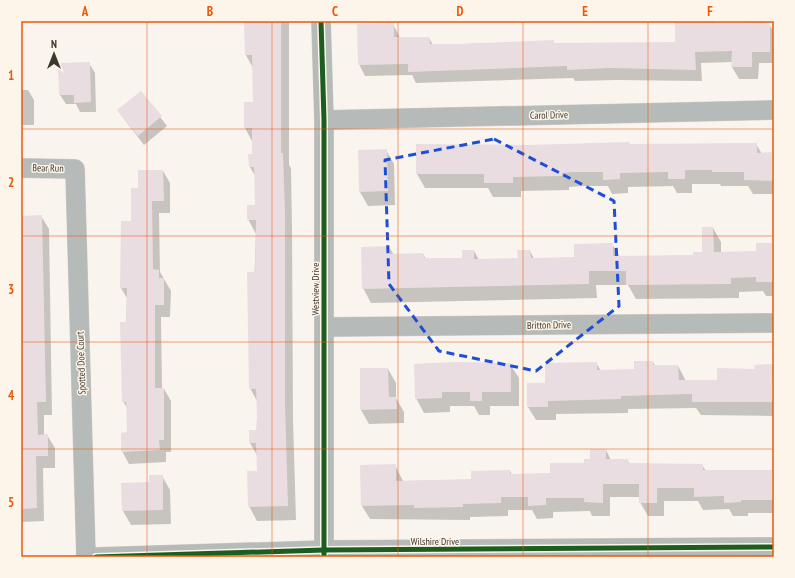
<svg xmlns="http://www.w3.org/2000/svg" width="795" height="578" font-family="'PT Sans Narrow',sans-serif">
<rect width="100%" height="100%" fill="#f9f4ee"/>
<!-- shadow -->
<g fill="#0003">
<polygon points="245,21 289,21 289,165 291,168 292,227 293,419 296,520 257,521 249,506 258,472 258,457 250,443 257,431 257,401 250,388 256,234 248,219 256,206 255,176 250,167 253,155 253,143 245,128 245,103 254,103 253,68 246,55"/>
<polygon points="676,21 713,21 715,24 745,24 745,21 763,21 764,24 769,24 774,32 774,63 759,63 758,79 739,79 732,67 733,62 701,63 702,81 616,80 575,81 573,78 416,83 412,75 365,76 359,64 393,24 400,38 429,38 433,45 553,41 555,44 676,43"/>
<polygon points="89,63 95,73 96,112 80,112 76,104 66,104 60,95"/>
<polygon points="21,90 28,90 34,100 34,125 21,125"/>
<polygon points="141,92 167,126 144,145 118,111"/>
<polygon points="756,144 762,154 774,153 774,194 753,194 748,186 721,186 720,184 692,184 692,193 677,193 673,186 628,187 628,193 612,194 608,186 583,186 569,187 569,190 521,191 521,197 493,197 488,188 425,188 417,174 630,145"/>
<polygon points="386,150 394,164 395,205 368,206 360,192"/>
<polygon points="163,171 170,183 170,213 159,213 160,272 171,291 170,317 161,317 162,389 164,389 171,401 171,452 166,452 166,462 129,464 122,451 128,433 127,408 123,401 127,298 121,288 139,189"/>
<polygon points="41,216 49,229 52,415 44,415 44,435 47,435 55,448 55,468 43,468 44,521 21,522 21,217"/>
<polygon points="713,228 721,242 721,252 757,252 774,244 774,296 766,296 763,291 739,292 739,298 636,299 628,285 596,285 597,298 371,303 363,288 389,247 394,255 423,254 426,259 463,259 474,251 479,260 519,259 530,251 534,259 575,258 612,244 620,257 694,256 703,253"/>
<polygon points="653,362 655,366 678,366 686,381 718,381 772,365 774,369 774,416 701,415 696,408 628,409 628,413 556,414 556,420 536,420 528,407 546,384 596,363 601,371 635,370"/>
<polygon points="510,364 519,378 519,406 490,406 490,415 479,415 474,406 450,406 450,412 424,413 416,398"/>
<polygon points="388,369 396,383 396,398 404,412 404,423 369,424 361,410"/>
<polygon points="606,450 611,460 627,460 630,464 702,465 706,471 774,472 774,513 748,513 748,516 733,516 729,509 703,510 698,501 664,501 664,516 648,516 640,502 640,497 610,497 610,516 592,516 590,511 553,512 553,518 537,519 532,510 508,510 508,516 470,517 470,520 370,519 362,506 361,466 395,465 403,481 472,480 510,471 512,475 551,474 585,464"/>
<polygon points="162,476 170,490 171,524 131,525 123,511 150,483"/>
</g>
<!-- building -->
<g fill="#eadde1">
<polygon points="244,21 281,21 281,153 283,153 285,212 285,404 288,506 248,507 247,471 257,471 256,443 249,443 249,430 256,430 257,416 256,389 249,389 247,272 255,272 256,220 247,220 247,205 255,205 254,167 249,167 248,154 252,154 252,128 244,128 244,102 253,102 252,55 245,55"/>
<polygon points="675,21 712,21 712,23 744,23 744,21 761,21 761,23 770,23 770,52 752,52 752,67 731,67 732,51 695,52 696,70 609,68 567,70 567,66 408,72 408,64 358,65 357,24 394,23 394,37 429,37 430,44 461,44 554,40 554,43 675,42"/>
<polygon points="90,62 91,102 74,103 74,95 59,95 58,63"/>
<polygon points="141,91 162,116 138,136 117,110"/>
<polygon points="629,142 630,144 757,143 757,153 774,152 774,181 744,180 744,172 712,172 712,170 685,170 685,179 668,179 668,172 620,173 620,179 603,180 603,172 574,172 562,173 562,176 513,177 513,183 484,183 484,174 416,174 416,144 528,145"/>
<polygon points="387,149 388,191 359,192 358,150"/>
<polygon points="138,170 163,170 164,201 152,201 153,269 159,270 159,278 164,278 164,305 155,305 155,388 164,388 164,440 159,440 160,450 121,452 121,433 127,432 126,402 122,402 120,322 126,322 127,288 120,288 121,221 131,221 131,188 138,188"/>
<polygon points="42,215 46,402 37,402 38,435 48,434 48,456 36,456 37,508 21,509 21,216"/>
<polygon points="702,227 713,227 714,252 756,251 756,243 774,243 774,282 756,282 756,277 731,278 731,284 626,285 626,271 589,271 589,284 362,289 361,247 390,246 390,254 423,253 424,258 462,258 462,250 474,250 474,259 518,258 517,250 530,250 531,258 574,257 574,244 613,243 613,256 693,255 693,252 702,252"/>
<polygon points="634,361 653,361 653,365 678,365 679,380 717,380 717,368 755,369 754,365 772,364 774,402 692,402 692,394 621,396 621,399 548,401 548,407 527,407 527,383 545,383 545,363 597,362 597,370 634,369"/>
<polygon points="455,362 511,363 511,392 482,392 482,401 470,401 470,392 442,392 442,398 415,399 414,364"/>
<polygon points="360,368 388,368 389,397 396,397 397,409 360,410"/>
<polygon points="590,449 606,449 606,459 628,459 628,463 703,464 703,470 774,470 774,500 741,500 741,502 724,503 724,496 694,497 694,488 657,488 657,503 639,503 639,484 603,484 603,503 584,502 584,498 546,498 546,505 528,506 528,497 501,497 501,503 463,504 463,507 414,508 414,505 361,506 360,465 396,464 396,481 471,479 471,471 510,470 510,474 550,473 550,463 584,463 584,459 590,459"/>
<polygon points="149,475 163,475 163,510 122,511 121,483 149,482"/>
</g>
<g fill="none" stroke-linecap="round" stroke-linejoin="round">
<!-- minor casing -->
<g stroke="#d3cec8" stroke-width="20">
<g id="minor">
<polyline points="321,21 324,120 324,557"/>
<polyline points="324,120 774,110"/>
<polyline points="21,168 75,169 86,557"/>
<polyline points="324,327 774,323"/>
<polyline points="96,557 324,550 774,547"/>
</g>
</g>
<!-- minor -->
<use href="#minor" stroke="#b6bab8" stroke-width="19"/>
<!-- cycleway casing -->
<g stroke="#fdf5ea" stroke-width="8">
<g id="cycleway">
<polyline points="321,21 324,120 324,557"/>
<polyline points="96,557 324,550 774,547"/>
</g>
</g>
<!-- cycleway -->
<use href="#cycleway" stroke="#1b5e20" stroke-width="5"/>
</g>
<!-- marked area -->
<path fill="none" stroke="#1d4ed8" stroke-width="3" stroke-dasharray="8 5" stroke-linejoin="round" d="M 494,139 L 614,201 L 619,306 L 536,371 L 439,351 L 389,284 L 385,160 Z"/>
<!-- grid -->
<path fill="none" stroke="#e8590c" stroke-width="1" stroke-opacity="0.55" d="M 147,21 L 147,557M 272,21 L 272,557M 398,21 L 398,557M 523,21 L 523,557M 648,21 L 648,557M 21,129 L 774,129M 21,236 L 774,236M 21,342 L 774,342M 21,449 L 774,449"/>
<g text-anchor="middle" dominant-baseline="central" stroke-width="3" stroke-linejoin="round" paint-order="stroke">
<!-- street labels -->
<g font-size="10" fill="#3e372d" stroke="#fdf5ea">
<text transform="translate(549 115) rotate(-1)">Carol Drive</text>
<text transform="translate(48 168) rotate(1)">Bear Run</text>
<text transform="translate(315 289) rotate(-90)">Westview Drive</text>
<text transform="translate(549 325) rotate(-1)">Britton Drive</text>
<text transform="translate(81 363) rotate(-92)">Spotted Doe Court</text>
<text x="435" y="541">Wilshire Drive</text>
</g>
</g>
<!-- border -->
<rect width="795" height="578" fill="none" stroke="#fdf5ea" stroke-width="44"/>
<!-- north arrow -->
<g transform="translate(54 54)" stroke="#fdf5ea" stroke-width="3" paint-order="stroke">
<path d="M0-3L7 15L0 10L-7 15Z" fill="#3e372d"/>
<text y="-6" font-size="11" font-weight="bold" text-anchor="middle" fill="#3e372d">N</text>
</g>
<rect x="22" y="22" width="751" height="534" fill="none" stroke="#e8590c" stroke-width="1.5"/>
<g font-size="13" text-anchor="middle" font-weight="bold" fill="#e8590c">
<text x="85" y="16">A</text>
<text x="210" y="16">B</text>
<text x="335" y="16">C</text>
<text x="460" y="16">D</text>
<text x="585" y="16">E</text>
<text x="710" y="16">F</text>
<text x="11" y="80">1</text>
<text x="11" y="187">2</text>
<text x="11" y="294">3</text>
<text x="11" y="400">4</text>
<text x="11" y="507">5</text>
</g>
</svg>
